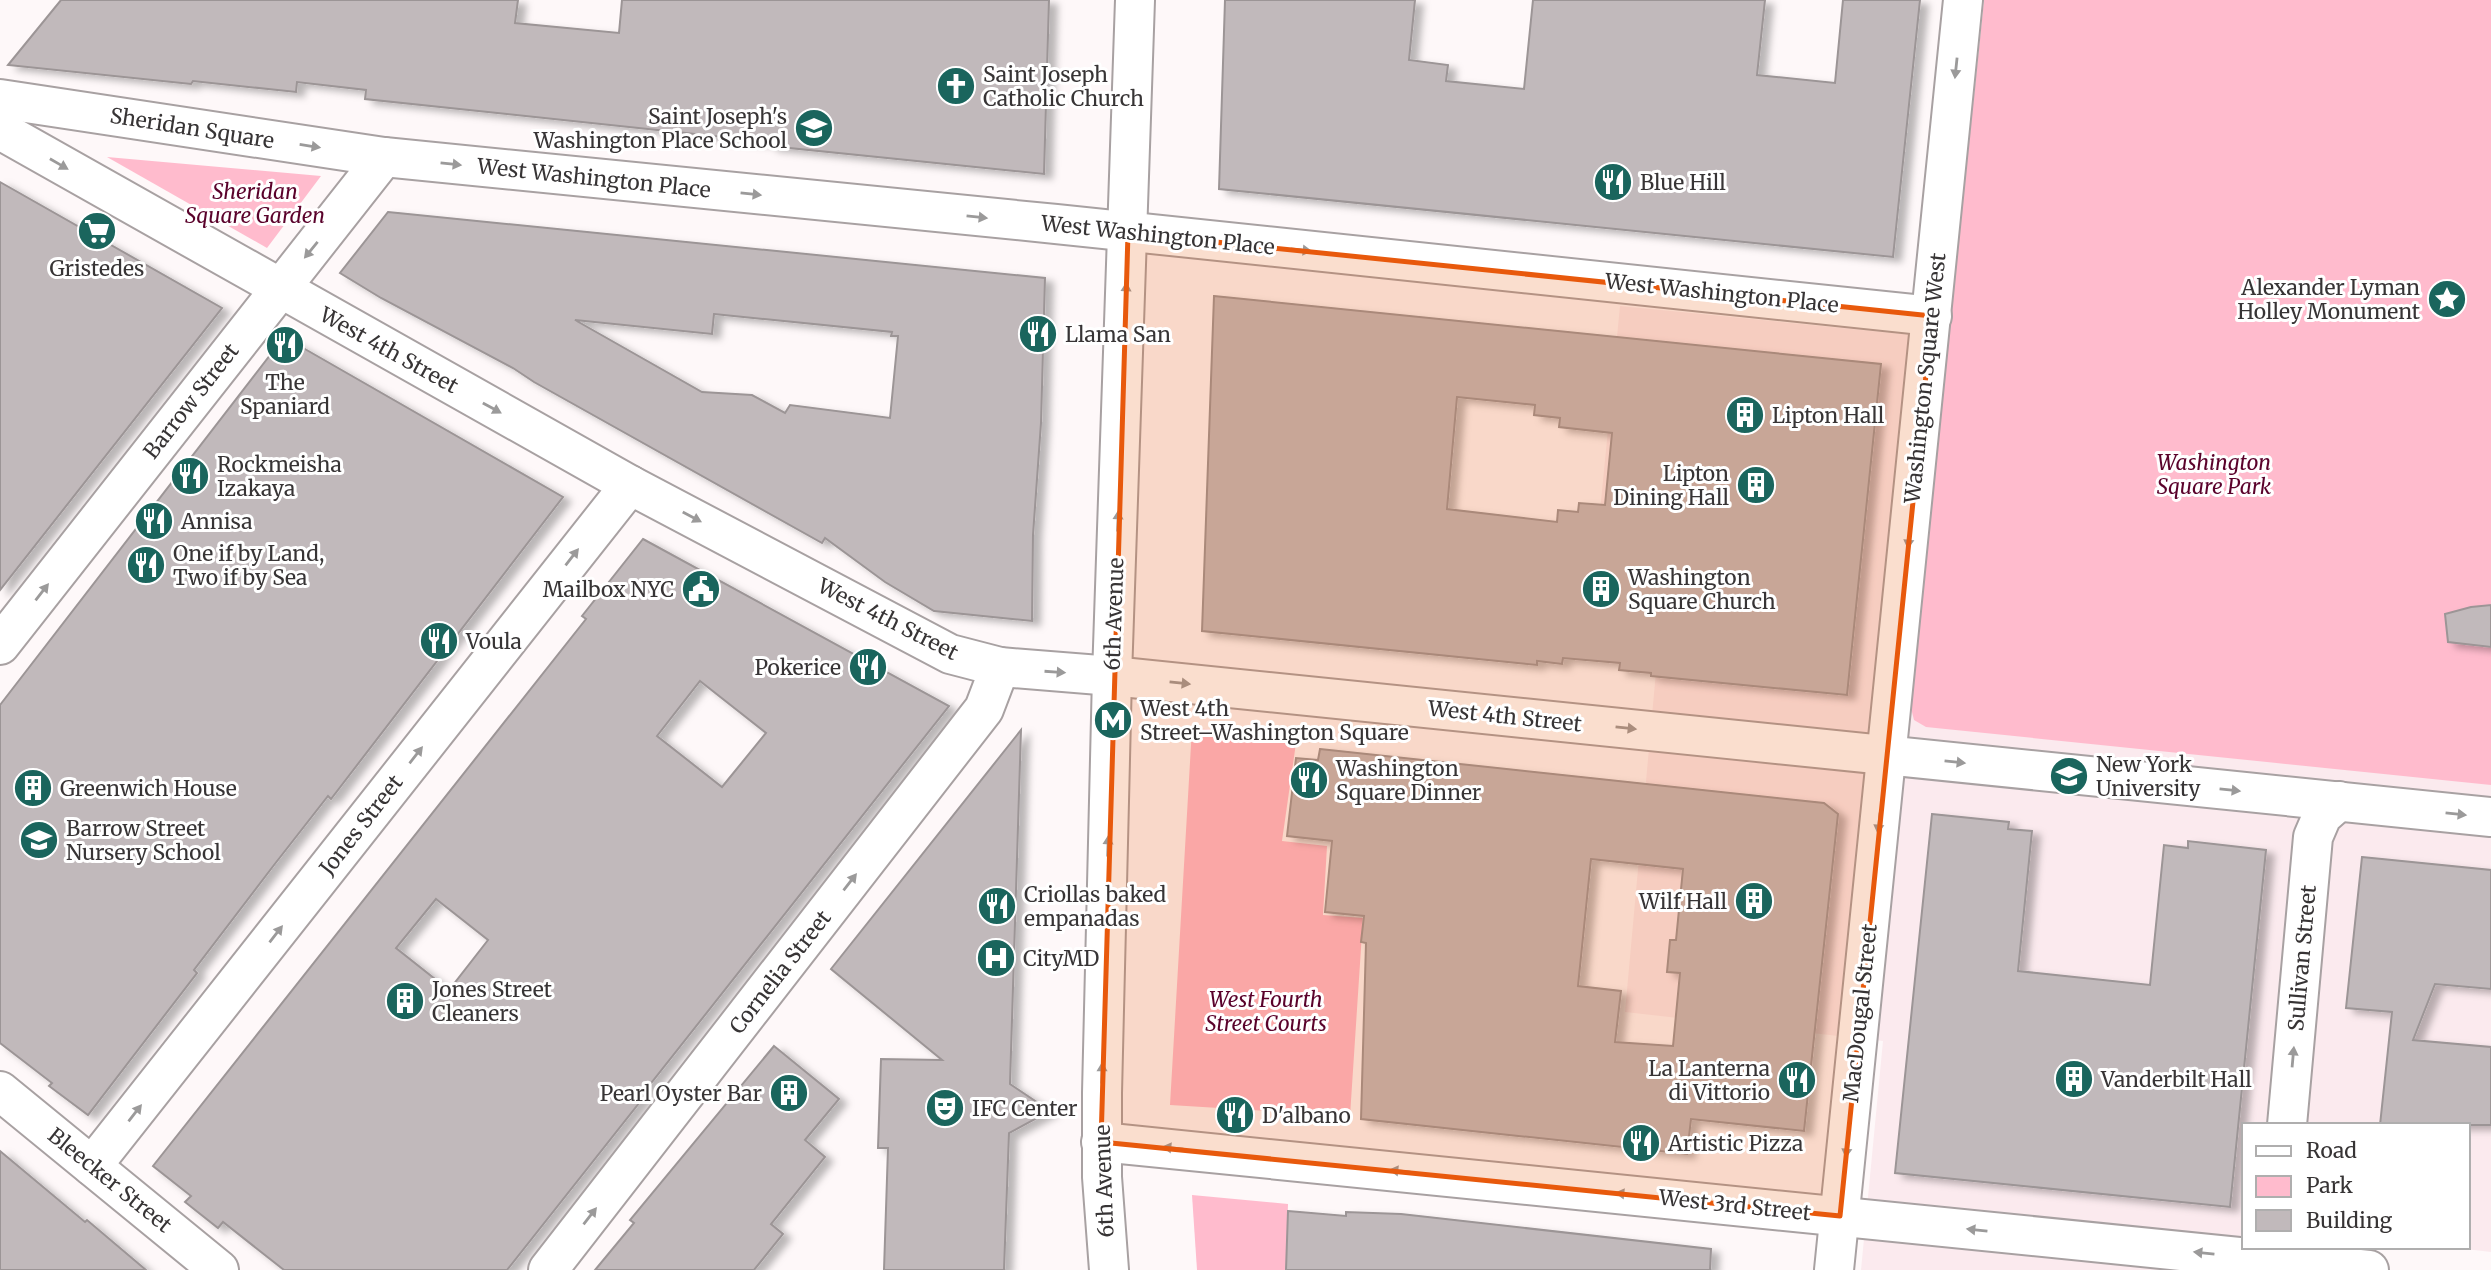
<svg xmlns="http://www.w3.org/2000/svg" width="2491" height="1270" font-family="Merriweather,serif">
<defs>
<filter id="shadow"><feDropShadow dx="8" dy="4.5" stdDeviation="3.5" flood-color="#0004"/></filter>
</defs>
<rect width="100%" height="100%" fill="#fef8f9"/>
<!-- built -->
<polygon fill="#fbeaee" points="2491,0 2491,1252 2448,1247 2468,1247 2468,1125 2244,1125 2245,1270 1861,1270 1883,1041 1625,1012 1668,540 1598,532 1620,306 2255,369"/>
<!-- green -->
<g fill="#ffbbcd">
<polygon points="1984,0 2491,0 2491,785 1926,727 1914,720 1911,708 1911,692"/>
<polygon points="107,157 321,176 267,248"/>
<polygon points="1192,728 1297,736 1282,841 1327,846 1323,915 1363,918 1350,1116 1170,1105"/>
<polygon points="1192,1195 1288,1204 1286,1270 1197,1270"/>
</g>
<!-- building -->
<g fill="#c1b9bb" stroke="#9c9596" stroke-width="2" fill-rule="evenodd" filter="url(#shadow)">
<polygon points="61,0 518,0 515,23 619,33 622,0 1049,0 1044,174 770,146 770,142 365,99 366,90 297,82 296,92 193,81 191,84 8,65"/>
<polygon points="1225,0 1415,0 1409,60 1448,65 1446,81 1524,89 1533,0 1765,0 1757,75 1835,83 1843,0 1920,0 1893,257 1219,189"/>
<polygon points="0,182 222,308 0,590"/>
<path d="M 388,212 L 1045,278 L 1041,423 L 1033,535 L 1032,621 L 934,611 L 885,582 L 825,538 L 822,543 L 534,382 L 513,368 L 381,298 L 340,273 ZM 714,314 L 892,332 L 891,336 L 898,336 L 890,418 L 790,405 L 785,413 L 752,395 L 702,392 L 575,320 L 712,334 Z"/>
<path d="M 1214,296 L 1881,364 L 1847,695 L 1651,676 L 1651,673 L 1619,670 L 1620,663 L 1563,658 L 1562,664 L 1537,661 L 1537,665 L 1202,631 ZM 1457,397 L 1535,405 L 1534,415 L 1560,418 L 1559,427 L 1612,433 L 1605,505 L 1579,503 L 1578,512 L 1558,510 L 1557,522 L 1447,509 Z"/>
<polygon points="284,337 563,497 331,799 328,796 274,865 194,970 197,973 88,1115 49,1086 52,1083 0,1043 0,705"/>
<path d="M 643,539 L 949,706 L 641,1096 L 643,1098 L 507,1270 L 284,1270 L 223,1222 L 218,1228 L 185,1202 L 191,1196 L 153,1166 L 586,619 L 582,616 ZM 700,681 L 766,733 L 722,787 L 657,736 ZM 436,899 L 488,940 L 449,990 L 396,948 Z"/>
<polygon points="2491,605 2491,647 2448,642 2445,614 2471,607"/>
<polygon points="1021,730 1010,1084 1050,1111 1009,1133 1004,1270 884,1270 888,1148 878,1148 881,1059 942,1060 831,969"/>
<path d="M 1320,749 L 1824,803 L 1838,814 L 1804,1131 L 1691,1119 L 1687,1154 L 1361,1119 L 1366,943 L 1361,942 L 1364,916 L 1325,912 L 1332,841 L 1287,836 L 1296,758 L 1318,760 ZM 1591,859 L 1683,869 L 1676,940 L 1670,940 L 1667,972 L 1680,973 L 1673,1046 L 1615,1042 L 1621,991 L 1578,986 Z"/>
<polygon points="1932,814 2009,822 2008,829 2032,831 2018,971 2150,985 2164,845 2188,848 2188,841 2266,850 2230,1207 1895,1173"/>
<polygon points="2362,857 2491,870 2491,989 2435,984 2413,1040 2491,1047 2491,1125 2380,1125 2392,1012 2346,1008"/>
<polygon points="774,1046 839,1099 805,1140 825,1157 771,1224 783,1234 754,1270 595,1270 634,1223 630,1220"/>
<polygon points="0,1151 85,1222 87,1220 146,1270 0,1270"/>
<polygon points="1288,1211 1346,1216 1346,1212 1401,1214 1711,1249 1710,1270 1286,1270"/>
</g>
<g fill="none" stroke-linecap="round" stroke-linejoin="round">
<!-- minor casing -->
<g stroke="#a8a1a2" stroke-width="42">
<g id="minor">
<polyline points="0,99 384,157 1056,224 1932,316"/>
<polyline points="0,130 630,485 950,654 1000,667 1112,676 2491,817"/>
<polyline points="0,645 384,157"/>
<polyline points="0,1091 219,1270"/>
<polyline points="2287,1125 2313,837 2322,816 2339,801"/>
<polyline points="1101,1142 2369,1270"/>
<polyline points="92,1166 630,485"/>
<polyline points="548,1270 984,709 1000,667"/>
<polyline points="1834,1270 1963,0"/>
</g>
</g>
<!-- major casing -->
<g stroke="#a8a1a2" stroke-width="42">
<polyline id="major" points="1109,1270 1102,1177 1102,1093 1112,676 1135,0"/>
</g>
<!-- minor -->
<use href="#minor" stroke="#fff" stroke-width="38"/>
<!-- major -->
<use href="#major" stroke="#fff" stroke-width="38"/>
</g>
<!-- one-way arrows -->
<defs><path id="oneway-solid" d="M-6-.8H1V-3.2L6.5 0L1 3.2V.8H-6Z" transform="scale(1.75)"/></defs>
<g fill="#9b9a9a">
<use href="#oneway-solid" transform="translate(1956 68) rotate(96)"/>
<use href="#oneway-solid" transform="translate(310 146) rotate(9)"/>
<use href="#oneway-solid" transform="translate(59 164) rotate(30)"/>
<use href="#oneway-solid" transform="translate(451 164) rotate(6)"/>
<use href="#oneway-solid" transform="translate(751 194) rotate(6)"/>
<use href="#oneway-solid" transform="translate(977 217) rotate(6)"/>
<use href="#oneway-solid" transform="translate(311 250) rotate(129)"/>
<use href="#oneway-solid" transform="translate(1301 250) rotate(6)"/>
<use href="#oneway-solid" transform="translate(1126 293) rotate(-88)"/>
<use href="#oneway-solid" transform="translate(492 408) rotate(29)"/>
<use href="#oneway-solid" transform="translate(692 517) rotate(28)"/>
<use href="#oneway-solid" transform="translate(1118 521) rotate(-88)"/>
<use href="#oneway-solid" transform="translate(1909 538) rotate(96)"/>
<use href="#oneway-solid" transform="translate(572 557) rotate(-52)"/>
<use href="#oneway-solid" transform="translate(42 592) rotate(-52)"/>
<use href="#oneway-solid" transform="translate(1055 672) rotate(4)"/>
<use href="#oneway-solid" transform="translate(1180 683) rotate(6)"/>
<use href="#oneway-solid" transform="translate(1626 728) rotate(6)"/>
<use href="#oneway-solid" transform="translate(416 755) rotate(-52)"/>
<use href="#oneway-solid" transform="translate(1955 762) rotate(6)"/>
<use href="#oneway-solid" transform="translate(2230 790) rotate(6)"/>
<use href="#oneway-solid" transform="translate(2456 814) rotate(6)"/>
<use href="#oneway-solid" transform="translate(1879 823) rotate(96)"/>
<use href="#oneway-solid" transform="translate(1108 846) rotate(-88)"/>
<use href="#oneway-solid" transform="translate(850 882) rotate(-52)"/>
<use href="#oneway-solid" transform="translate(276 934) rotate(-52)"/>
<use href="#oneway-solid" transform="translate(2293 1057) rotate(-85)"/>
<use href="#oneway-solid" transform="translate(1102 1073) rotate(-89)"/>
<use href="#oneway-solid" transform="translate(135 1113) rotate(-52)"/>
<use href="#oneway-solid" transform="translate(1847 1147) rotate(96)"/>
<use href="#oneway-solid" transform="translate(1173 1148) rotate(-174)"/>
<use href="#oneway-solid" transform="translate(1400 1171) rotate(-174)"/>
<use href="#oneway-solid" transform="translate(1626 1194) rotate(-174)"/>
<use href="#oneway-solid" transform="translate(590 1216) rotate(-52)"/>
<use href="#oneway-solid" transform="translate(1977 1230) rotate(-174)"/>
<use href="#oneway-solid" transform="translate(2204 1253) rotate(-174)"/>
</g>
<!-- marked area -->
<path fill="#e8590c" fill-opacity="0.2" stroke="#e8590c" stroke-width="5" stroke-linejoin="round" d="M 1128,233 L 1932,316 L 1840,1216 L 1101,1142 Z"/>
<!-- icons -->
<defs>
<g id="church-disc" transform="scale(2.0125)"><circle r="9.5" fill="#1a655d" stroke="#fff"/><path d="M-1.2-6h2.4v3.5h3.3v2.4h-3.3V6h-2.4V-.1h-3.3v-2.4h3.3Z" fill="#fff"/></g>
<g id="school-disc" transform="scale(2.0125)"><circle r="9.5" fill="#1a655d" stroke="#fff"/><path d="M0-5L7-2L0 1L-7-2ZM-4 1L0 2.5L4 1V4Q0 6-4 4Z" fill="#fff"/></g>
<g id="restaurant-disc" transform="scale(2.0125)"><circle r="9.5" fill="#1a655d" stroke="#fff"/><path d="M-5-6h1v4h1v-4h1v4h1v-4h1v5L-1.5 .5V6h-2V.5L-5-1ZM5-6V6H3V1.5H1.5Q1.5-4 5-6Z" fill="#fff"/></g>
<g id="supermarket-disc" transform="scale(2.0125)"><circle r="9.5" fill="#1a655d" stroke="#fff"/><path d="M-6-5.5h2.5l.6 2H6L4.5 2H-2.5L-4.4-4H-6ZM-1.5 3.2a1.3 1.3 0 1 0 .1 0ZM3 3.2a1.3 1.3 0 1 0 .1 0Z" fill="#fff"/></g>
<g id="sight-disc" transform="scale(2.0125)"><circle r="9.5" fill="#1a655d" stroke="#fff"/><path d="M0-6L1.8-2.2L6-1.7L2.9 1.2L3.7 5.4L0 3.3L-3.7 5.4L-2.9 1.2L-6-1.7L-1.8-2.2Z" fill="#fff"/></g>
<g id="building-disc" transform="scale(2.0125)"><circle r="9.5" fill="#1a655d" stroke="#fff"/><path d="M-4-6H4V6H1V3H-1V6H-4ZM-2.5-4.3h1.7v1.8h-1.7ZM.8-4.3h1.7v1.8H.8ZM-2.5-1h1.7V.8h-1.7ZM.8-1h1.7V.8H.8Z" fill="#fff"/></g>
<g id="civic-disc" transform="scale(2.0125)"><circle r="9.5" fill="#1a655d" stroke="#fff"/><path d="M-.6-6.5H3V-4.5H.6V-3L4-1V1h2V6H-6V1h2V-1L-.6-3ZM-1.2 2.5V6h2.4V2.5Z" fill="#fff"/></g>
<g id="metro-disc" transform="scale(2.0125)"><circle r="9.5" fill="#1a655d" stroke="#fff"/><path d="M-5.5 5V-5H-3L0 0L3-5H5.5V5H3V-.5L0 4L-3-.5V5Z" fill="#fff"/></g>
<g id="university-disc" transform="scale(2.0125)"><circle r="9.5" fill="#1a655d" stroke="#fff"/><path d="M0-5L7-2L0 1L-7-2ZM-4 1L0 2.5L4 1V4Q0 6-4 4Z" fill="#fff"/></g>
<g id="hospital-disc" transform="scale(2.0125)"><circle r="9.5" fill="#1a655d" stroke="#fff"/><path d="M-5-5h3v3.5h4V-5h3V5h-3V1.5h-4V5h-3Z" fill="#fff"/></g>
<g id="theatre-disc" transform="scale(2.0125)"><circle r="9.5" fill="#1a655d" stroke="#fff"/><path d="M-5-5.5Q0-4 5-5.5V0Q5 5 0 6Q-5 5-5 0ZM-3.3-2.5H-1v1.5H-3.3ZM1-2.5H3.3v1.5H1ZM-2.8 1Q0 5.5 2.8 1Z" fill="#fff"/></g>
</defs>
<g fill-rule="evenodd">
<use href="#church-disc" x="956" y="86"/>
<use href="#school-disc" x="814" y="128"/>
<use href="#restaurant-disc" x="1613" y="182"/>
<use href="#supermarket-disc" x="97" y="231"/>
<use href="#sight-disc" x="2447" y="299"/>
<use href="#restaurant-disc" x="1038" y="334"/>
<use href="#restaurant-disc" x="285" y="345"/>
<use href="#building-disc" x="1745" y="415"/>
<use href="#restaurant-disc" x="190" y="476"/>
<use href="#building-disc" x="1756" y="485"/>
<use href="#restaurant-disc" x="154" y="521"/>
<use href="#restaurant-disc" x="146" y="565"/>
<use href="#civic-disc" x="701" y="589"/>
<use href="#building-disc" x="1601" y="589"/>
<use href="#restaurant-disc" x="439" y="641"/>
<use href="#restaurant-disc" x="868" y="667"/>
<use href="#metro-disc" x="1113" y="720"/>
<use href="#university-disc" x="2069" y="776"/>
<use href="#restaurant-disc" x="1309" y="780"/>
<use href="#building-disc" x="33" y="788"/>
<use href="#school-disc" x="39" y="840"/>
<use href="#building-disc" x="1754" y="901"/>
<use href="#restaurant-disc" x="997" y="906"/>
<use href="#hospital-disc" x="996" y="958"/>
<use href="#building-disc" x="405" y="1001"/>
<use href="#building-disc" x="2074" y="1079"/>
<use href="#restaurant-disc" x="1797" y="1080"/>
<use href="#building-disc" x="789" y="1093"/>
<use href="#theatre-disc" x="945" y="1108"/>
<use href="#restaurant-disc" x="1235" y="1115"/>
<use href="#restaurant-disc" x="1641" y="1143"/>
</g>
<g text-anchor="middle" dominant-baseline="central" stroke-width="6" stroke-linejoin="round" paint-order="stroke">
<!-- poi labels -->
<g font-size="21" fill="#373435" stroke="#fff" text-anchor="start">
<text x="983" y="74">Saint Joseph<tspan x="983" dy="24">Catholic Church</tspan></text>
<text x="787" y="116" text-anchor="end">Saint Joseph's<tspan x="787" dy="24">Washington Place School</tspan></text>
<text x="1640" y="182">Blue Hill</text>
<text x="97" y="268" text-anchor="middle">Gristedes</text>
<text x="2420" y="287" text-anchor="end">Alexander Lyman<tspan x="2420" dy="24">Holley Monument</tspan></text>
<text x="1065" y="334">Llama San</text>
<text x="285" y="382" text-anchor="middle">The<tspan x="285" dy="24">Spaniard</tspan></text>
<text x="1772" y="415">Lipton Hall</text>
<text x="217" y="464">Rockmeisha<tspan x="217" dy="24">Izakaya</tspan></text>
<text x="1729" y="473" text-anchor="end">Lipton<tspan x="1729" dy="24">Dining Hall</tspan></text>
<text x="181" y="521">Annisa</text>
<text x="173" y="553">One if by Land,<tspan x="173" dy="24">Two if by Sea</tspan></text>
<text x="1628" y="577">Washington<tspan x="1628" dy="24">Square Church</tspan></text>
<text x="674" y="589" text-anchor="end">Mailbox NYC</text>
<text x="466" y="641">Voula</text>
<text x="841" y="667" text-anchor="end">Pokerice</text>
<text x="1140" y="708">West 4th<tspan x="1140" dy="24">Street–Washington Square</tspan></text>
<text x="2096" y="764">New York<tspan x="2096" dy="24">University</tspan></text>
<text x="1336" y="768">Washington<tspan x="1336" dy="24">Square Dinner</tspan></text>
<text x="60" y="788">Greenwich House</text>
<text x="66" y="828">Barrow Street<tspan x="66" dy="24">Nursery School</tspan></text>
<text x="1024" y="894">Criollas baked<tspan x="1024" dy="24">empanadas</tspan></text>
<text x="1727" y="901" text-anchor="end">Wilf Hall</text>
<text x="1023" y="958">CityMD</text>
<text x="432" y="989">Jones Street<tspan x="432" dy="24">Cleaners</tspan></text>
<text x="1770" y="1068" text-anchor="end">La Lanterna<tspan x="1770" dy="24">di Vittorio</tspan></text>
<text x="2101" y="1079">Vanderbilt Hall</text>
<text x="762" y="1093" text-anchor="end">Pearl Oyster Bar</text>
<text x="972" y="1108">IFC Center</text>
<text x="1262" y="1115">D'albano</text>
<text x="1668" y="1143">Artistic Pizza</text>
</g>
<!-- street labels -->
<g font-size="21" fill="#373435" stroke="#fff">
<text transform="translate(192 128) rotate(9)">Sheridan Square</text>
<text transform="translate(594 178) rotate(6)">West Washington Place</text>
<text transform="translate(1158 235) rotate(6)">West Washington Place</text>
<text transform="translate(1722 293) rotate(6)">West Washington Place</text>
<text transform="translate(389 350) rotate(29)">West 4th Street</text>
<text transform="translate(1925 378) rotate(-84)">Washington Square West</text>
<text transform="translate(191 401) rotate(-52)">Barrow Street</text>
<text transform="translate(1114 614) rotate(-88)">6th Avenue</text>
<text transform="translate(888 619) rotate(27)">West 4th Street</text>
<text transform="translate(1505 716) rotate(6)">West 4th Street</text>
<text transform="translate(361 825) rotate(-52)">Jones Street</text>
<text transform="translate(2302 958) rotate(-85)">Sullivan Street</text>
<text transform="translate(780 972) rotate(-52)">Cornelia Street</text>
<text transform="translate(1860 1013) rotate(-84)">MacDougal Street</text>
<text transform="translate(110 1180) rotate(39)">Bleecker Street</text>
<text transform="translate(1104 1181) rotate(-92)">6th Avenue</text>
<text transform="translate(1735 1205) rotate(6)">West 3rd Street</text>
</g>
<!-- park labels -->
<g font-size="21" font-style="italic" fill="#5a022b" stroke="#fff">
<text x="255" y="191">Sheridan<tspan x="255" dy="24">Square Garden</tspan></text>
<text x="2214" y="462">Washington<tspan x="2214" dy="24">Square Park</tspan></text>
<text x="1266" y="999">West Fourth<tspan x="1266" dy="24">Street Courts</tspan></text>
</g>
</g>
<!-- legend -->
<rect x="2242" y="1123" width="228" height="126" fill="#ffffff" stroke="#afaeae" stroke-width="2"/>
<rect x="2256" y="1146" width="35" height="10" fill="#ffffff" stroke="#afaeae" stroke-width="2"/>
<text x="2306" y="1158" font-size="21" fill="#373435">Road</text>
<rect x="2256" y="1176" width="35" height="21" fill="#ffbbcd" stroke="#afaeae" stroke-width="2"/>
<text x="2306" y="1193" font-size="21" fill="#373435">Park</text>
<rect x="2256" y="1210" width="35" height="21" fill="#c1b9bb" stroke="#afaeae" stroke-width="2"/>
<text x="2306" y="1228" font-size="21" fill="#373435">Building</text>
</svg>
